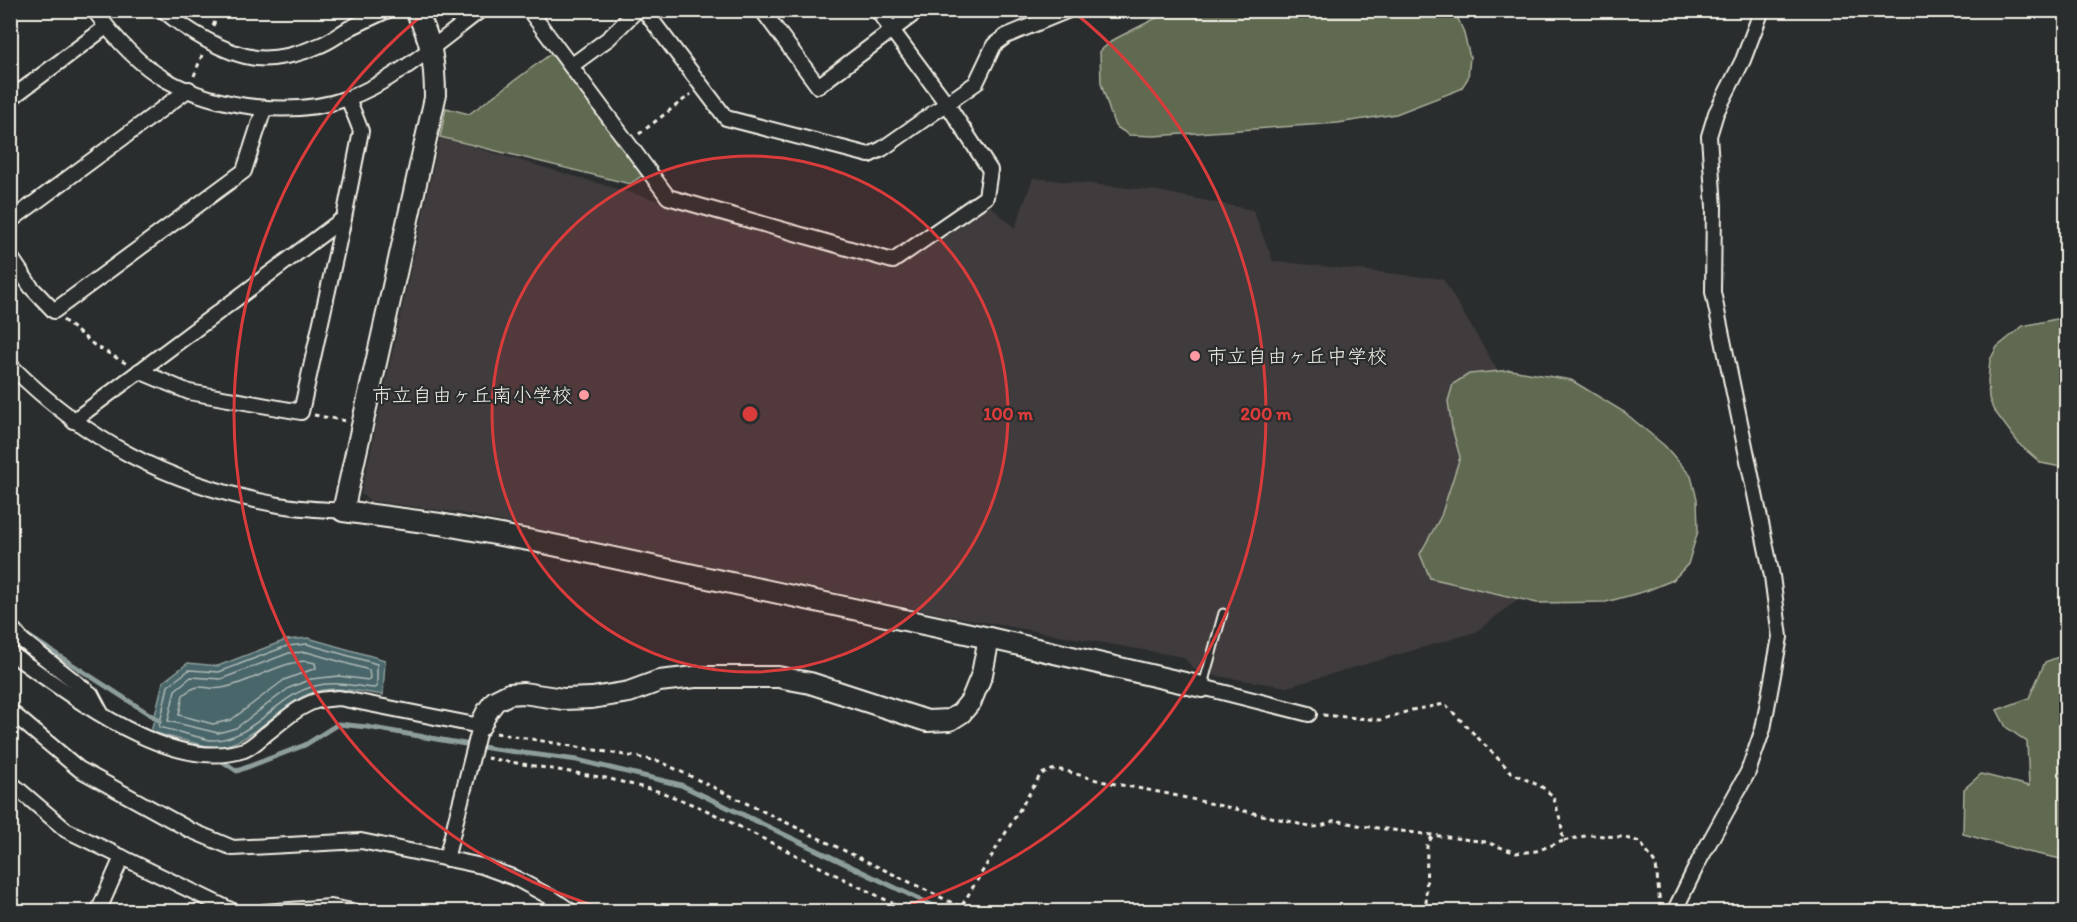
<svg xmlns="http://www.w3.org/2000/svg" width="2077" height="922" font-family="Itim,'Klee One',sans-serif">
<rect width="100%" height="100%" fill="#2a2d2e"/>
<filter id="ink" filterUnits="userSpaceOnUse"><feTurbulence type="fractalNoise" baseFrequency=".0167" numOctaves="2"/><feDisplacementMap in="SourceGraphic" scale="12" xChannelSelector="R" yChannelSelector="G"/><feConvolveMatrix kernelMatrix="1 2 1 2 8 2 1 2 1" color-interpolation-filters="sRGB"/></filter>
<g filter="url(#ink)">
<!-- built -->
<polygon fill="#3f3b3c" points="440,137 894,270 989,205 1015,228 1033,178 1158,191 1253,210 1273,261 1443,279 1534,432 1556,570 1476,632 1287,687 1198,673 1183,657 944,615 461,513 370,501 361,494"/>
<!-- green -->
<g fill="#606a51" stroke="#aaae9c" stroke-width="1.5">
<polygon points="1454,10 1463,30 1470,57 1468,78 1461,89 1396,114 1338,123 1154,136 1129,135 1115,126 1110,112 1101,83 1100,51 1113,40 1170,11"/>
<polygon points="552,53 643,175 630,184 440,137 446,108 469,114"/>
<polygon points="2066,317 2066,468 2041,463 2020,445 1993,409 1989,398 1988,381 1990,360 1997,347 2023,326"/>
<polygon points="1511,370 1571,380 1624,412 1665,446 1691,476 1697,499 1698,531 1688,564 1673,580 1646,591 1606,602 1537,603 1430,578 1420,554 1441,516 1460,457 1452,428 1448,401 1453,384 1469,374"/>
<polygon points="2066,654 2066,860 2028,852 1963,834 1964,789 1981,774 2029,786 2027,742 2006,727 1997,710 2029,698 2045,662"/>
</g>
<!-- water -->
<path fill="#48666a" stroke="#8d9e9c" stroke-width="1.5" d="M 308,638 L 385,660 L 383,695 C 361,692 336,685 314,692 C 276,704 253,748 210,747 L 151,732 L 163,682 L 188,663 L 218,666 L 286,640 Z"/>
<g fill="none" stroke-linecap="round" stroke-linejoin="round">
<!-- shore -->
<g stroke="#afb9b6" stroke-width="1.5">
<path d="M 307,644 L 377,664 L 377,687 L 374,688 C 355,686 334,681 315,686 C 276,695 252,742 210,740 L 159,727 L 168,686 L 189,670 L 219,672 L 287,646 Z"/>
<polygon points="307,652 369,670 370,678 368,680 339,676 311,679 289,688 236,728 218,733 168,721 175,690 191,677 221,679 289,653"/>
<path d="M 306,661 L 315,663 L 316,668 L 284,680 L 231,720 L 213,724 L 179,715 L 183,695 C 202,680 203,691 222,688 C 251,683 276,663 306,661 Z"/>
</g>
<!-- stream -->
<g stroke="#8d9e9c" stroke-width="5">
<polyline points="22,632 160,721"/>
<polyline points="216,757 237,771 305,745 338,724 367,727 494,749 577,760 681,785 946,912"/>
</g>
<!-- lane casing -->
<g stroke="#f4f1e8" stroke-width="11">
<polyline id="lane" points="1203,685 1223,613"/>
</g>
<!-- street casing -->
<g stroke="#f4f1e8" stroke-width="18">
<g id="street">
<path d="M 94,10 C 113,36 138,64 166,80 C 217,108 293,118 348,98 C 394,82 442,39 481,10"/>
<path d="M 163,10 C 186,30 225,54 256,58 C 276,60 300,54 318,46 C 330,42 339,34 350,28 C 362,22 375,16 388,10"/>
<polyline points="529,10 668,197 893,261 986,197 990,170 947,104 877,10"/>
<polyline points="644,10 726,118 869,155 882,149 976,83 994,45 1006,36 1069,10"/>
<polyline points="762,10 818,86 919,10"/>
<polyline points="571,66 609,38 637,10"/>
<polyline points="10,99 106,27"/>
<polyline points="10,221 189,89"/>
<polyline points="10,256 31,287 54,311 244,171 264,109"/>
<path d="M 10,365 C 86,441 169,484 274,504 C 297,509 321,509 343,511"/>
<polyline points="139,371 189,392 301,412 344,218"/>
<polyline points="73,421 344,218 361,131 348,98"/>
<polyline points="10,626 23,641 91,694 101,713"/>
<path d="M 10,653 C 69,693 169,775 244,750 C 252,747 260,739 266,734 C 282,722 297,707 316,701 C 323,699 331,699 339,698 L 480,726 L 446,859"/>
<polyline points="1202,687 1309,714"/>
<polyline points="10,711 79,769 190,830 233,848 361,841 482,866 515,878 552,898 572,912"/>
<polyline points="10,782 66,830 235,912"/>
<polyline points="98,912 122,857"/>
<polyline points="263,912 331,907 357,912"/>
<polyline points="1674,912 1699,861 1748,772 1763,729 1780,637 1772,576 1713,292 1714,207 1709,136 1716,113 1743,60 1762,10"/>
</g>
</g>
<!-- secondary casing -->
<g stroke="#f4f1e8" stroke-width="24">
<g id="secondary">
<path d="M 415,10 C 432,37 435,67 435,98 L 343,511 L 440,524 L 539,542 L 989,638 L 1202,687"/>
<polyline points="480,726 487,712 495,701 509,694 523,693 563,699 592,698 629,692 659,681 695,677 778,677 810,683 927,721 950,720 961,713 971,701 982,674 989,638"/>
</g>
</g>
<!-- path -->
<g stroke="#f4f1e8" stroke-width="3" stroke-dasharray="4.5 4.5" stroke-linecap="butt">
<polyline points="213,26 220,10"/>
<polyline points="194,76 202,55"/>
<polyline points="639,134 691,94"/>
<polyline points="63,320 94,345 127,364"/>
<polyline points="314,415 346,421"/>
<polyline points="1323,715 1380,720 1412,710 1445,704 1512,773 1542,787 1553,796 1561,822 1563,841 1589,835 1622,837 1640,842 1656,865 1660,905"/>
<path d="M 496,733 L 659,761 L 961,907 L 1041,774 L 1055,769 L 1066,771 L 1100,781 L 1169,794 L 1293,822 C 1311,829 1318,829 1335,820 L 1362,826 L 1486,842 L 1516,853 L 1536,851 L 1563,841"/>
<polyline points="487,758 606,778 661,792 704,809 910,912"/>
<polyline points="958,912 961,907 970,912"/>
<polyline points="1426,912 1427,845 1433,835"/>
</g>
<!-- lane -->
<use href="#lane" stroke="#2a2d2e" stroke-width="7"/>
<!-- street -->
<use href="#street" stroke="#2a2d2e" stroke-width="14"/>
<!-- secondary -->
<use href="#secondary" stroke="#2a2d2e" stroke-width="20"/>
</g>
</g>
<!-- distance rings -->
<circle cx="750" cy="414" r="258" fill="#d93c3b" fill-opacity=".12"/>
<g fill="none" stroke="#d93c3b" stroke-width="3">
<circle cx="750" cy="414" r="258"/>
<path d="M612 911A516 516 0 0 1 425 13M1075 13A516 516 0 0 1 888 911"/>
</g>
<!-- markers -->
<g fill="#ff9aa2" stroke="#2a2d2e" stroke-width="2">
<circle cx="1195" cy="356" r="6"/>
<circle cx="584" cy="395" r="6"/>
</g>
<g text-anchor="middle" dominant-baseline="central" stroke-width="4.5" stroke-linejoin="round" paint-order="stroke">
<!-- poi labels -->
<g font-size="20" fill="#f4f1e8" stroke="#2a2d2e" text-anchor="start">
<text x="1207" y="356">市立自由ヶ丘中学校</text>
<text x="572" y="395" text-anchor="end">市立自由ヶ丘南小学校</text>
</g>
</g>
<circle cx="750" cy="414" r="9" fill="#d93c3b" stroke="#2a2d2e" stroke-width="3"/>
<g font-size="18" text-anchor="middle" font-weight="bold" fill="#d93c3b" stroke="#2a2d2e" stroke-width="4.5" stroke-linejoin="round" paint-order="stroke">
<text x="1008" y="420">100 m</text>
<text x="1266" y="420">200 m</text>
</g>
<!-- margin -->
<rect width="2077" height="922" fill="none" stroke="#2a2d2e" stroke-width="36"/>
<rect x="18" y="18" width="2041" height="886" fill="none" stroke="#f4f1e8" stroke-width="2" filter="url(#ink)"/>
</svg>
